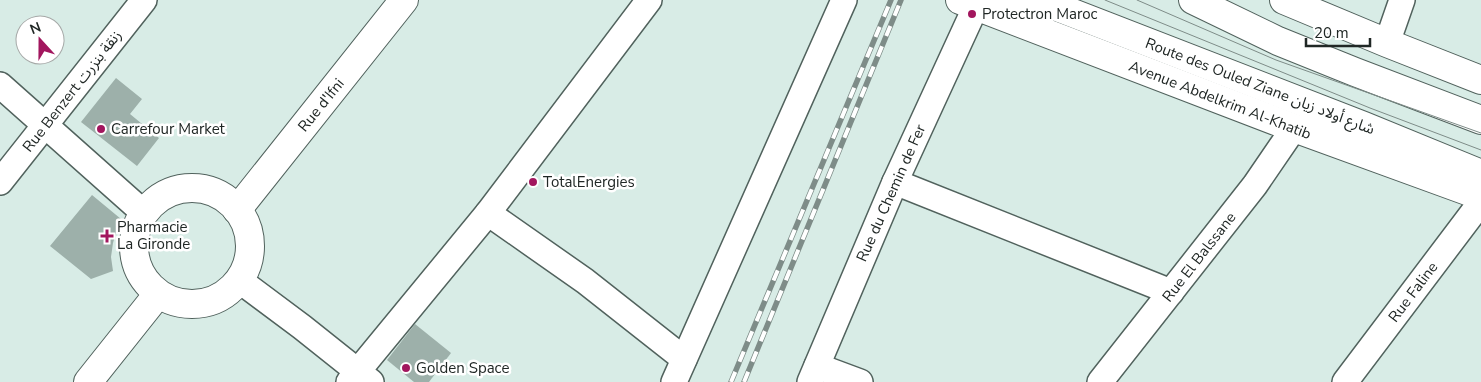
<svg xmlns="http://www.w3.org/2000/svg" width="1481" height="382" font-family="'Nunito Sans','Noto Sans Arabic',sans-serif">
<rect width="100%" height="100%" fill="#d8ece6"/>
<!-- building -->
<g fill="#9db0aa">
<polygon points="116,78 142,99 130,114 159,138 137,166 81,122"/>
<polygon points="92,195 121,219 117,229 113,243 111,257 113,271 91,279 50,246"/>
<polygon points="415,324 451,353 429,382 414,382 387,360"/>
</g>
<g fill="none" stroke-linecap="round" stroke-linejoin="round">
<!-- street casing -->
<g stroke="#51625d" stroke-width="28">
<g id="street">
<polyline points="1387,43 1402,0"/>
<polyline points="0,85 144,213"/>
<polyline points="0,182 144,0"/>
<polyline points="895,182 1171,292"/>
<polyline points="488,213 585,281 684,359"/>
<polyline points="239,280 302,327 371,382"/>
<polyline points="817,366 860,382"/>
<polyline points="349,382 488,213 649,0"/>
<polyline points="674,382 844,0"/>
<polyline points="810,382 895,182 976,6"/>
<polyline points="1100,382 1255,185 1294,128"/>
<polyline points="1345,382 1481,202"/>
</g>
</g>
<!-- secondary casing -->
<g stroke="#51625d" stroke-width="30">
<g id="secondary">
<polyline points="960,0 1294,128 1481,196"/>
<polyline points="1284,0 1387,43 1481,80"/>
<circle cx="192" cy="246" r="58"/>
<polyline points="237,210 404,0"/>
<polyline points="88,382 158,294"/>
</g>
</g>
<!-- highway casing -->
<g stroke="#51625d" stroke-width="30">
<g id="highway">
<polyline points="1039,0 1364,126 1481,174"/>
<polyline points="1193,0 1278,41 1355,72 1481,120"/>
<polyline points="976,6 1042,1"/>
</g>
</g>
<!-- street -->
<use href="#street" stroke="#fff" stroke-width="25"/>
<!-- secondary -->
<use href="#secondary" stroke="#fff" stroke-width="28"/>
<!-- highway -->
<use href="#highway" stroke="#fff" stroke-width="28"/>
<!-- tram -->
<g stroke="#7e8c88" stroke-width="1">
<polyline points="1105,0 1370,108 1481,150"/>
<polyline points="1137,0 1276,60 1481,133"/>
</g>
<!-- rail casing -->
<g stroke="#7e8c88" stroke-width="5.5">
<g id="rail">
<polyline points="731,382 891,0"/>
<polyline points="744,382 901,0"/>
</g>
</g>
<!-- rail -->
<use href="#rail" stroke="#fff" stroke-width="4" stroke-dasharray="11" stroke-linecap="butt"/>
</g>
<!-- markers -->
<g fill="#a2165e" stroke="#fff" stroke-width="2">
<circle cx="972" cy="14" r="5"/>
<circle cx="101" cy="129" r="5"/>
<circle cx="533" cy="182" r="5"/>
<path d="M104.5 228.5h5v5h5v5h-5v5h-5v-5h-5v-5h5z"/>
<circle cx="406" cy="368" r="5"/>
</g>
<g text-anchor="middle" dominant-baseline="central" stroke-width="5" stroke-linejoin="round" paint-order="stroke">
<!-- poi labels -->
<g font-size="15" fill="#202725" stroke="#fff" text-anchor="start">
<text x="982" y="14">Protectron Maroc</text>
<text x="111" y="129">Carrefour Market</text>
<text x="543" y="182">TotalEnergies</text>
<text x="117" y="227">Pharmacie<tspan x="117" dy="17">La Gironde</tspan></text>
<text x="416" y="368">Golden Space</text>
</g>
<!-- street labels -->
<g font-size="15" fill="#202725" stroke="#fff">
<text transform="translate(1260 86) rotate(21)">Route des Ouled Ziane شارع أولاد زيان</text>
<text transform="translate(72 91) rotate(-52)">Rue Benzert زنقة بنزرت</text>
<text transform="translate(1220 100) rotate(21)">Avenue Abdelkrim Al-Khatib</text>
<text transform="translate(321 105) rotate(-51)">Rue d'Ifni</text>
<text transform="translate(891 193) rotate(-66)">Rue du Chemin de Fer</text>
<text transform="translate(1199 257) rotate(-52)">Rue El Balssane</text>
<text transform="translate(1413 292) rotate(-53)">Rue Faline</text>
</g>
</g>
<!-- north arrow -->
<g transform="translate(40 40) rotate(339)"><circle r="24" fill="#ffffff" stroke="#a6a9a8"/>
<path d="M0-4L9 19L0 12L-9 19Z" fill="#a2165e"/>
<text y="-8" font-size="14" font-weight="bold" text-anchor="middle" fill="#202725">N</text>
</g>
<!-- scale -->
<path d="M1306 38v8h64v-8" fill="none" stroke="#202725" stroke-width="2.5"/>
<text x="1314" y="38" font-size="15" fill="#202725" stroke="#ffffff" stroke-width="4" paint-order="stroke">20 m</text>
</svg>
